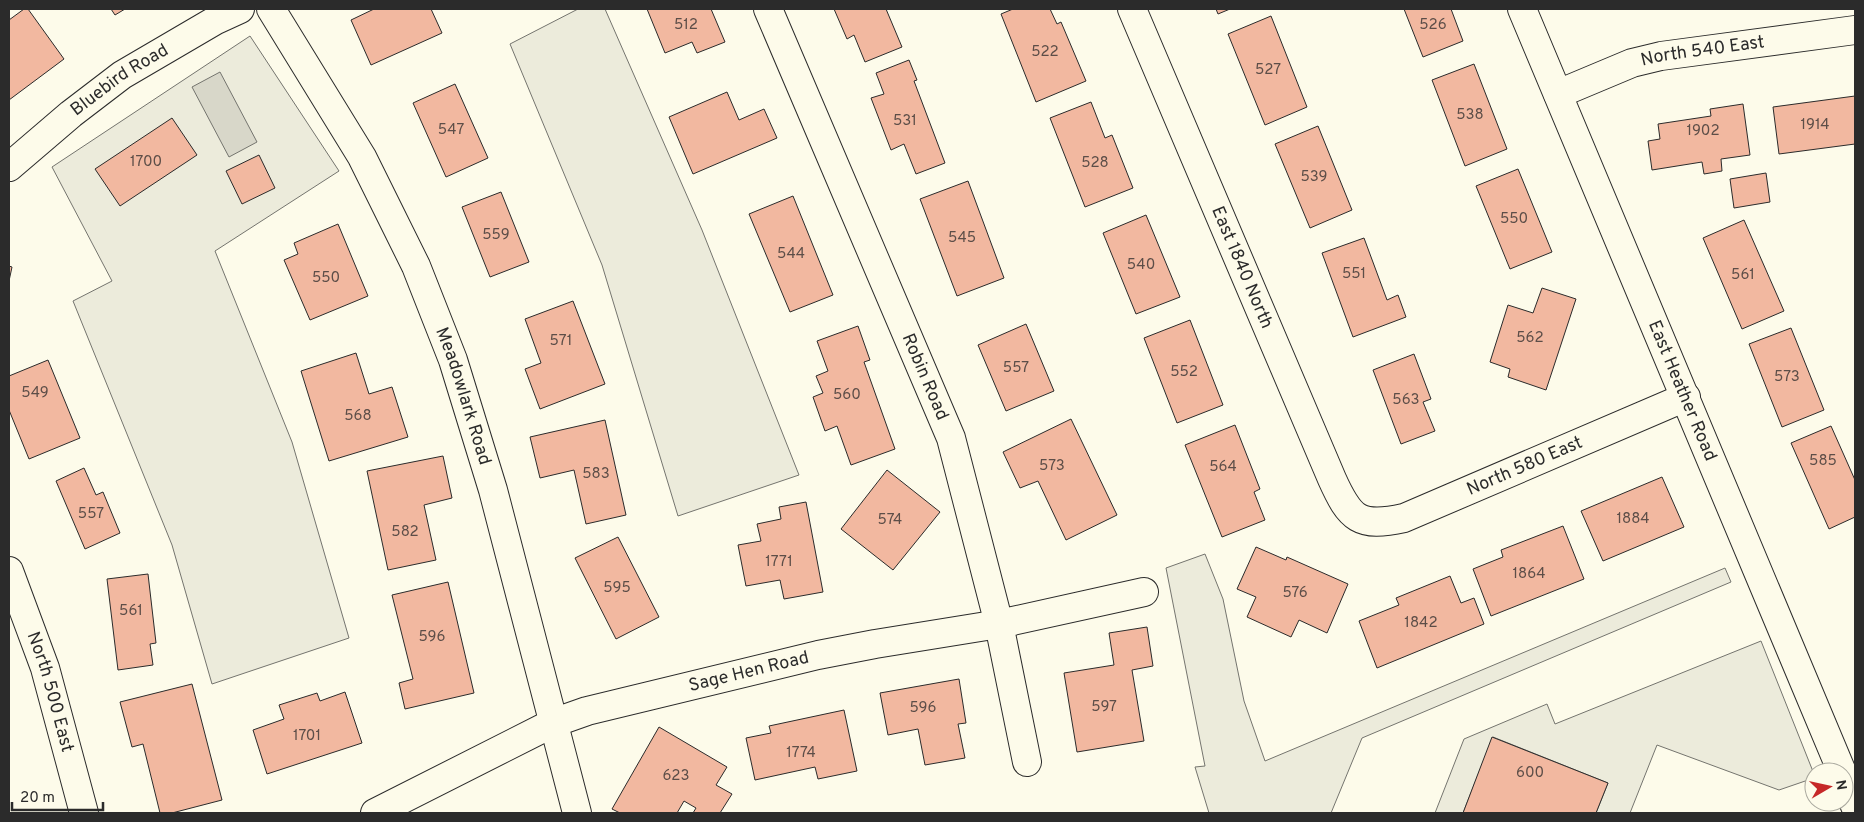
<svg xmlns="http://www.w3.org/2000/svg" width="1864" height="822" font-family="Overpass,sans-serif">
<rect width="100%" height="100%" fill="#fdfbea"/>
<!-- green -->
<g fill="#ecebdb" stroke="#74746e">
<polygon points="578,9 605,9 702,230 799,475 678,516 602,265 510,44"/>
<polygon points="250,36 339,171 215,251 292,442 349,638 212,684 172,545 73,301 112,281 52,167"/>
<polygon points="1205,554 1223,599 1244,701 1265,761 1725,568 1731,582 1362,738 1331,813 1209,813 1195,767 1205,766 1166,568"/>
<polygon points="1761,641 1814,774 1814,778 1779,790 1657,745 1630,813 1596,813 1608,783 1493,737 1463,813 1435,813 1464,739 1547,704 1555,724"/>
</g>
<!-- water -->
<polygon fill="#d8d7c9" stroke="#74746e" points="220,72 257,142 229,157 192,87"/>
<!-- building -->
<g fill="#f2b8a0" stroke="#2b2b2b">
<polygon points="24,9 28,9 64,59 9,100 9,20"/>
<polygon points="111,9 125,9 115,15"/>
<polygon points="374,9 431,9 442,33 371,65 351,20"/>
<polygon points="647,9 711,9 725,42 697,53 692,42 665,53"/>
<polygon points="834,9 886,9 902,47 865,62 854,35 847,39"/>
<polygon points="1013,9 1050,9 1057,24 1061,22 1086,81 1036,102 1001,14"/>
<polygon points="1216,9 1230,9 1218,14"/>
<polygon points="1404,9 1451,9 1463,41 1423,57"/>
<polygon points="1271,16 1307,107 1265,125 1228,34"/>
<polygon points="909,60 917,80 914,81 945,163 916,174 904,144 891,150 871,98 884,94 876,73"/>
<polygon points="1474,64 1507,149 1465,166 1432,80"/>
<polygon points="455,84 488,158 446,177 413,103"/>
<polygon points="727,92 739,120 764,109 777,138 693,174 669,117"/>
<polygon points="1855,96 1855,144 1779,154 1773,107"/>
<polygon points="1091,102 1105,138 1112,135 1133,188 1085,207 1050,118"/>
<polygon points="1743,104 1750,155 1721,159 1722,171 1704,174 1702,162 1652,170 1648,141 1660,139 1658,124 1711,116 1710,109"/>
<polygon points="172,118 197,155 120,206 95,169"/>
<polygon points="1318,126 1352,210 1310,228 1275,144"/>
<polygon points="259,155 275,188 242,204 226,171"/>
<polygon points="1518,169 1552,252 1510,269 1476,186"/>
<polygon points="1766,173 1770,202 1734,208 1730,179"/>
<polygon points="968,181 1004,278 957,296 920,199"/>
<polygon points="501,192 529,262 490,277 462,207"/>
<polygon points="793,196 833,295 790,312 749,214"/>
<polygon points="1146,215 1180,297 1136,314 1103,233"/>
<polygon points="1744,220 1784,311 1742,329 1703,238"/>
<polygon points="338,224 368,296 310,320 284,260 298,254 294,243"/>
<polygon points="1364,238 1387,300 1398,295 1406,317 1353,337 1322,253"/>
<polygon points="9,266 12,267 9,281"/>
<polygon points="1542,288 1576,299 1546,390 1508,377 1510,369 1490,362 1508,305 1533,313"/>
<polygon points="573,301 605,384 540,409 525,369 541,363 525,319"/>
<polygon points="1190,320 1223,405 1177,423 1144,338"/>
<polygon points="1026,324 1054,391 1006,411 978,345"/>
<polygon points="858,326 870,360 864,362 895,449 851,465 837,426 825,431 813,397 823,393 816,376 828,371 817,341"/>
<polygon points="1791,328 1824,410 1782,427 1749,344"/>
<polygon points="356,353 369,394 392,387 408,437 329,461 301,371"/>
<polygon points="1414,354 1431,399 1423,402 1435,431 1401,444 1373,370"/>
<polygon points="48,360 80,438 29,459 9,410 9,376"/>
<polygon points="1071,419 1117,515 1066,540 1038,481 1020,488 1003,452"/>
<polygon points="605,420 626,515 586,524 574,470 540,478 530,437"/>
<polygon points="1235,425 1260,489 1254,492 1265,520 1222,537 1185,445"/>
<polygon points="1831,426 1855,480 1855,517 1829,529 1791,443"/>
<polygon points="443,456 452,498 424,505 436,560 388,570 367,471"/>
<polygon points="84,468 96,495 103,492 120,533 85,549 56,481"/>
<polygon points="887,470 940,512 893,570 841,529"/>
<polygon points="1662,477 1684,527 1603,561 1581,511"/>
<polygon points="806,502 823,592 784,599 780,580 746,586 738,545 761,541 757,524 781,519 779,507"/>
<polygon points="1563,526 1584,579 1491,616 1473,569 1503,557 1501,550"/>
<polygon points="618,537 659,617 616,639 575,558"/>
<polygon points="1256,547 1286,560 1287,557 1348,584 1327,633 1299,620 1291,637 1247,617 1256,597 1237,589"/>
<polygon points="148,574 156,643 150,644 153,665 118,670 107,579"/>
<polygon points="1450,576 1461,603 1474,598 1484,624 1377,668 1359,621 1399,605 1396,598"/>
<polygon points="448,582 474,693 405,709 399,683 413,679 392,595"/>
<polygon points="1147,627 1153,666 1132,670 1144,741 1077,752 1064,673 1114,665 1109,633"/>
<polygon points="959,679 966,723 958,724 965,758 925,765 918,729 888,735 880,693"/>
<polygon points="192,684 222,800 172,813 160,813 143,744 132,747 120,702"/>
<polygon points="345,692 362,743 267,774 253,730 284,719 279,705 317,693 320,701"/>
<polygon points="844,710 857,771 818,779 815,767 755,780 746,738 771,733 769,726"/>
<polygon points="659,727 727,767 716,785 732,794 720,813 693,813 696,808 684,801 677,813 620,813 612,809"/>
<polygon points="1492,737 1608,783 1596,813 1463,813"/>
</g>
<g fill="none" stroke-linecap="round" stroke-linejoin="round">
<!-- minor casing -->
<g stroke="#2b2b2b" stroke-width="30">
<g id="minor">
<path id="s1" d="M 271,9 L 362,157 L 416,266 L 453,360 L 493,490 L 577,813"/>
<path id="s2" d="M 768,9 L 951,438 L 999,624 L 1027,762"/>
<path id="s3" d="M 1132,9 L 1332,479 C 1350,519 1359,528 1404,518 L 1686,397"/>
<path id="s4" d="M 1522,9 L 1842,772"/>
<path id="s5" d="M 1558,94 L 1632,63 L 1661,56 L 1855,30"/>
<path id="s6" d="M 9,167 L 71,114 L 122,75 L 216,20 L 240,9"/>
<path id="s7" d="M 9,571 L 45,668 L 84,813"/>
<polyline points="1844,778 1855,806"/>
<path id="s8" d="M 375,813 L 553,723 L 587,711 L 818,655 L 875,644 L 999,624 L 1144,592"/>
</g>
</g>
<!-- minor -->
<use href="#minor" stroke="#fdfbea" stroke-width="28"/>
</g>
<g text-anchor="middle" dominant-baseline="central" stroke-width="4" stroke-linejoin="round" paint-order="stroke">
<!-- number labels -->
<g font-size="15" fill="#5d4e48">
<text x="686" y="25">512</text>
<text x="1433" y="25">526</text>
<text x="1045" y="52">522</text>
<text x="1268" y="70">527</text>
<text x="1470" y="115">538</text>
<text x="905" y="121">531</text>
<text x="1815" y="125">1914</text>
<text x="451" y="130">547</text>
<text x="1703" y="131">1902</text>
<text x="146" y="162">1700</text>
<text x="1095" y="163">528</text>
<text x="1314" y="177">539</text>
<text x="1514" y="219">550</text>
<text x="496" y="235">559</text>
<text x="962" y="238">545</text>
<text x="791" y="254">544</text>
<text x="1141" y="265">540</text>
<text x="1354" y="274">551</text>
<text x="1743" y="275">561</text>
<text x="326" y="278">550</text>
<text x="1530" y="338">562</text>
<text x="561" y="341">571</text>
<text x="1016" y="368">557</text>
<text x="1184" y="372">552</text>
<text x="1787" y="377">573</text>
<text x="35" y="393">549</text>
<text x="847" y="395">560</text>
<text x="1406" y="400">563</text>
<text x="358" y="416">568</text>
<text x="1823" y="461">585</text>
<text x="1052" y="466">573</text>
<text x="1223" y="467">564</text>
<text x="596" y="474">583</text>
<text x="91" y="514">557</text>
<text x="1633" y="519">1884</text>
<text x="890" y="520">574</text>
<text x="405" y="532">582</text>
<text x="779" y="562">1771</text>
<text x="1529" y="574">1864</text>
<text x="617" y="588">595</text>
<text x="1295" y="593">576</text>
<text x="131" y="611">561</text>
<text x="1421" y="623">1842</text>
<text x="432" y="637">596</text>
<text x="1104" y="707">597</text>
<text x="923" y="708">596</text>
<text x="307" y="736">1701</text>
<text x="801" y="753">1774</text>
<text x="1530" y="773">600</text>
<text x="676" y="776">623</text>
</g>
<!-- street labels -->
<g font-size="18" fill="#2b2b2b" stroke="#fdfbea">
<text stroke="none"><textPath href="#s5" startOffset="152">North 540 East</textPath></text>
<text stroke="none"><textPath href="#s6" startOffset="141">Bluebird Road</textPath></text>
<text stroke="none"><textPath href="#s3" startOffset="281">East 1840 North</textPath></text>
<text stroke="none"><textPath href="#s2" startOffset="400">Robin Road</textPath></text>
<text stroke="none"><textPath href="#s4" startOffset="414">East Heather Road</textPath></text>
<text stroke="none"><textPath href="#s1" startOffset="434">Meadowlark Road</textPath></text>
<text stroke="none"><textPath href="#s3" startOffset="736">North 580 East</textPath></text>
<text stroke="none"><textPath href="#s8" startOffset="402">Sage Hen Road</textPath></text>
<text stroke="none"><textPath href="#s7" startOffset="128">North 500 East</textPath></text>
</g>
</g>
<!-- border -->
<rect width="1864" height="822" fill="none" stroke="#2b2b2b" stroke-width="20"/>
<!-- north arrow -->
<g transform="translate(1829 787) rotate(81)"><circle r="24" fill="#fdfbea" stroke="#a9a89e"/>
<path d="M0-4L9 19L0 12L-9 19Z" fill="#c62828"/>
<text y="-8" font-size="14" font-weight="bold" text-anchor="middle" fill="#2b2b2b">N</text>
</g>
<!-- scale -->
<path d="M12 802v8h91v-8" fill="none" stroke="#2b2b2b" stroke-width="2.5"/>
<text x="20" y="802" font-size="15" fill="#2b2b2b" stroke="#fdfbea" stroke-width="4" paint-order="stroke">20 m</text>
</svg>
